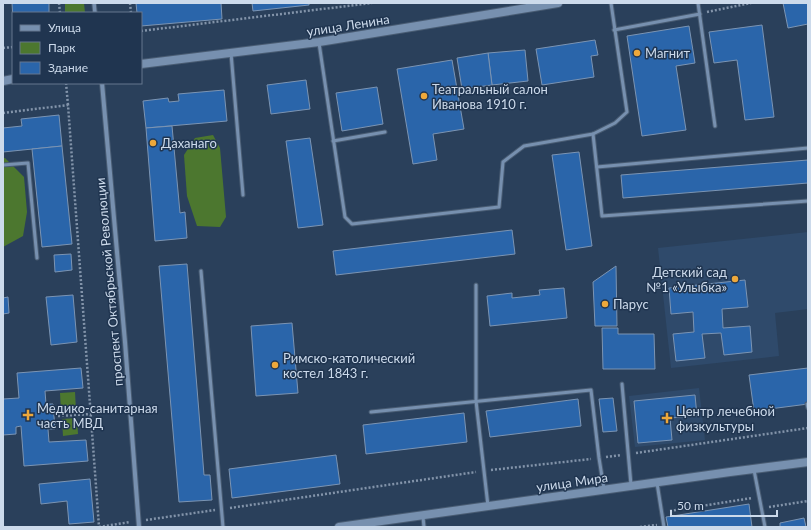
<svg xmlns="http://www.w3.org/2000/svg" width="811" height="530" font-family="Lato,sans-serif">
<rect width="100%" height="100%" fill="#2a405b"/>
<!-- built -->
<g fill="#2f4a6b">
<polygon points="808,232 808,309 775,313 779,356 671,368 658,248"/>
<polygon points="699,388 705,440 635,447 629,396"/>
</g>
<!-- green -->
<g fill="#4c772f">
<polygon points="65,3 84,3 85,13 65,13"/>
<polygon points="213,135 220,148 226,217 220,227 197,226 187,196 184,155 195,138"/>
<polygon points="3,158 5,158 24,177 27,212 23,236 3,247"/>
<polygon points="75,392 76,410 61,411 60,393"/>
<polygon points="77,418 78,434 63,436 62,419"/>
</g>
<!-- building -->
<g fill="#2a65aa" stroke="#7b94b3">
<polygon points="12,3 49,3 49,13 13,13 13,21"/>
<polygon points="136,3 221,3 222,19 141,26 141,13 137,13"/>
<polygon points="252,3 309,3 309,5 253,11"/>
<polygon points="783,3 808,3 808,24 788,28"/>
<polygon points="762,25 774,117 745,120 737,60 714,63 709,32"/>
<polygon points="689,26 695,63 676,66 686,130 642,136 627,36"/>
<polygon points="595,40 598,55 591,56 594,77 542,85 536,49"/>
<polygon points="525,50 528,81 492,85 488,53"/>
<polygon points="488,53 492,85 462,89 457,58"/>
<polygon points="452,60 464,129 433,134 437,160 413,164 397,69"/>
<polygon points="306,80 310,109 271,114 267,85"/>
<polygon points="377,87 383,124 342,131 336,93"/>
<polygon points="224,90 227,121 146,128 143,101 168,98 169,102 179,101 178,94"/>
<polygon points="59,115 62,146 3,152 3,128 22,126 21,119"/>
<polygon points="172,126 180,213 185,212 187,238 155,241 146,128"/>
<polygon points="310,138 323,225 298,228 286,141"/>
<polygon points="62,146 72,244 42,247 32,149"/>
<polygon points="579,152 592,246 566,250 552,155"/>
<polygon points="808,160 808,183 623,198 621,175"/>
<polygon points="512,230 515,254 336,275 333,251"/>
<polygon points="71,254 72,270 55,272 54,255"/>
<polygon points="187,264 204,475 210,475 212,500 179,502 159,266"/>
<polygon points="616,266 617,326 595,326 593,282"/>
<polygon points="745,280 748,307 722,309 723,328 750,326 752,352 724,355 721,333 702,334 705,358 676,361 673,334 694,332 693,312 671,314 669,288"/>
<polygon points="564,288 567,318 490,326 487,296 512,293 512,298 540,295 539,290"/>
<polygon points="73,295 77,342 51,345 46,297"/>
<polygon points="8,297 9,313 3,314 3,298"/>
<polygon points="292,323 298,393 256,396 251,326"/>
<polygon points="602,328 618,328 618,334 654,334 655,369 603,369"/>
<polygon points="81,368 83,388 45,391 46,404 53,404 55,429 48,429 49,442 86,440 88,461 24,466 21,426 16,427 16,434 3,435 3,399 19,398 17,373"/>
<polygon points="808,368 808,404 754,411 749,375"/>
<polygon points="695,395 697,416 670,418 672,440 638,443 634,401"/>
<polygon points="613,398 617,431 603,432 599,399"/>
<polygon points="578,399 581,426 490,437 486,411"/>
<polygon points="464,413 467,442 366,454 363,425"/>
<polygon points="336,455 340,484 232,498 229,469"/>
<polygon points="90,479 94,522 69,524 67,501 41,504 39,484"/>
<polygon points="749,504 752,527 668,527 666,517"/>
<polygon points="804,518 806,527 780,527 780,523"/>
</g>
<g fill="none" stroke-linecap="round" stroke-linejoin="round">
<!-- service casing -->
<g stroke="#495c73" stroke-width="5">
<g id="service">
<polyline points="698,3 715,126"/>
<polyline points="614,30 700,14"/>
<polyline points="319,43 345,217 352,224 499,207 503,162 524,146 593,134 615,123 627,112 611,3"/>
<polyline points="231,53 243,195"/>
<polyline points="593,134 602,216 808,201"/>
<polyline points="333,141 385,132"/>
<polyline points="3,165 28,163 37,258"/>
<polyline points="597,167 808,148"/>
<polyline points="201,271 223,527"/>
<polyline points="476,285 476,401 488,506"/>
<polyline points="622,384 631,485"/>
<polyline points="807,404 808,408"/>
<polyline points="371,412 591,390 599,458 604,489"/>
<polyline points="754,470 765,527"/>
<polyline points="657,483 664,527"/>
<polyline points="423,517 424,527"/>
</g>
</g>
<!-- pedestrian casing -->
<g stroke="#495c73" stroke-width="5.5">
<polyline id="pedestrian" points="94,3 95,13"/>
</g>
<!-- minor casing -->
<g stroke="#495c73" stroke-width="6">
<polyline id="minor" points="102,83 125,342 139,527"/>
</g>
<!-- secondary casing -->
<g stroke="#495c73" stroke-width="10">
<g id="secondary">
<polyline points="141,64 319,42 558,3"/>
<polyline points="3,81 13,79"/>
<polyline points="339,527 730,472 808,462"/>
</g>
</g>
<!-- path -->
<g stroke="#8394aa" stroke-width="2.5" stroke-dasharray="2 2" stroke-linecap="butt">
<polyline points="59,3 60,13"/>
<polyline points="130,3 131,13"/>
<polyline points="707,12 751,3"/>
<polyline points="141,31 372,3"/>
<polyline points="3,48 13,47"/>
<polyline points="66,83 68,105"/>
<polyline points="3,113 68,105 99,527"/>
<polyline points="58,416 91,414"/>
<polyline points="636,453 808,428"/>
<polyline points="606,457 621,455"/>
<polyline points="491,470 591,459"/>
<polyline points="769,507 808,501"/>
<polyline points="230,508 476,472"/>
<polyline points="670,511 752,498"/>
<polyline points="146,520 215,510"/>
<polyline points="99,527 130,522"/>
<polyline points="640,527 657,525"/>
</g>
<!-- service -->
<use href="#service" stroke="#7790af" stroke-width="3"/>
<!-- pedestrian -->
<use href="#pedestrian" stroke="#7790af" stroke-width="3.5"/>
<!-- minor -->
<use href="#minor" stroke="#7790af" stroke-width="4"/>
<!-- secondary -->
<use href="#secondary" stroke="#7790af" stroke-width="8"/>
</g>
<!-- markers -->
<g fill="#eda83b" stroke="#203550" stroke-width="1.5">
<circle cx="637" cy="53" r="4"/>
<circle cx="424" cy="96" r="4"/>
<circle cx="153" cy="143" r="4"/>
<circle cx="735" cy="279" r="4"/>
<circle cx="605" cy="304" r="4"/>
<circle cx="275" cy="365" r="4"/>
<path d="M26 409h4v4h4v4h-4v4h-4v-4h-4v-4h4z"/>
<path d="M665 412h4v4h4v4h-4v4h-4v-4h-4v-4h4z"/>
</g>
<g text-anchor="middle" dominant-baseline="central" stroke-width="3" stroke-linejoin="round" paint-order="stroke">
<!-- street labels -->
<g font-size="13" fill="#ccdaeb" stroke="#203550">
<text transform="translate(348 25) rotate(-9)">улица Ленина</text>
<text transform="translate(109 282) rotate(-95)">проспект Октябрьской Революции</text>
<text transform="translate(572 482) rotate(-8)">улица Мира</text>
</g>
<!-- poi labels -->
<g font-size="13" fill="#ccdaeb" stroke="#203550" text-anchor="start">
<text x="645" y="53">Магнит</text>
<text x="432" y="89">Театральный салон<tspan x="432" dy="15">Иванова 1910 г.</tspan></text>
<text x="161" y="143">Даханаго</text>
<text x="727" y="272" text-anchor="end">Детский сад<tspan x="727" dy="15">№1 «Улыбка»</tspan></text>
<text x="613" y="304">Парус</text>
<text x="283" y="358">Римско-католический<tspan x="283" dy="15">костел 1843 г.</tspan></text>
<text x="37" y="408">Медико-санитарная<tspan x="37" dy="15">часть МВД</tspan></text>
<text x="676" y="411">Центр лечебной<tspan x="676" dy="15">физкультуры</tspan></text>
</g>
</g>
<!-- border -->
<rect width="811" height="530" fill="none" stroke="#ccdaeb" stroke-width="8"/>
<!-- legend -->
<rect x="12" y="12" width="130" height="72" fill="#203550" stroke="#65778e"/>
<rect x="20" y="25" width="20" height="6" fill="#7790af" stroke="#65778e"/>
<text x="48" y="32" font-size="12" fill="#ccdaeb">Улица</text>
<rect x="20" y="42" width="20" height="12" fill="#4c772f" stroke="#65778e"/>
<text x="48" y="52" font-size="12" fill="#ccdaeb">Парк</text>
<rect x="20" y="62" width="20" height="12" fill="#2a65aa" stroke="#65778e"/>
<text x="48" y="72" font-size="12" fill="#ccdaeb">Здание</text>
<!-- scale -->
<path d="M671 510v6h106v-6" fill="none" stroke="#ccdaeb" stroke-width="2"/>
<text x="677" y="510" font-size="12" fill="#ccdaeb" stroke="#203550" stroke-width="3" paint-order="stroke">50 m</text>
</svg>
